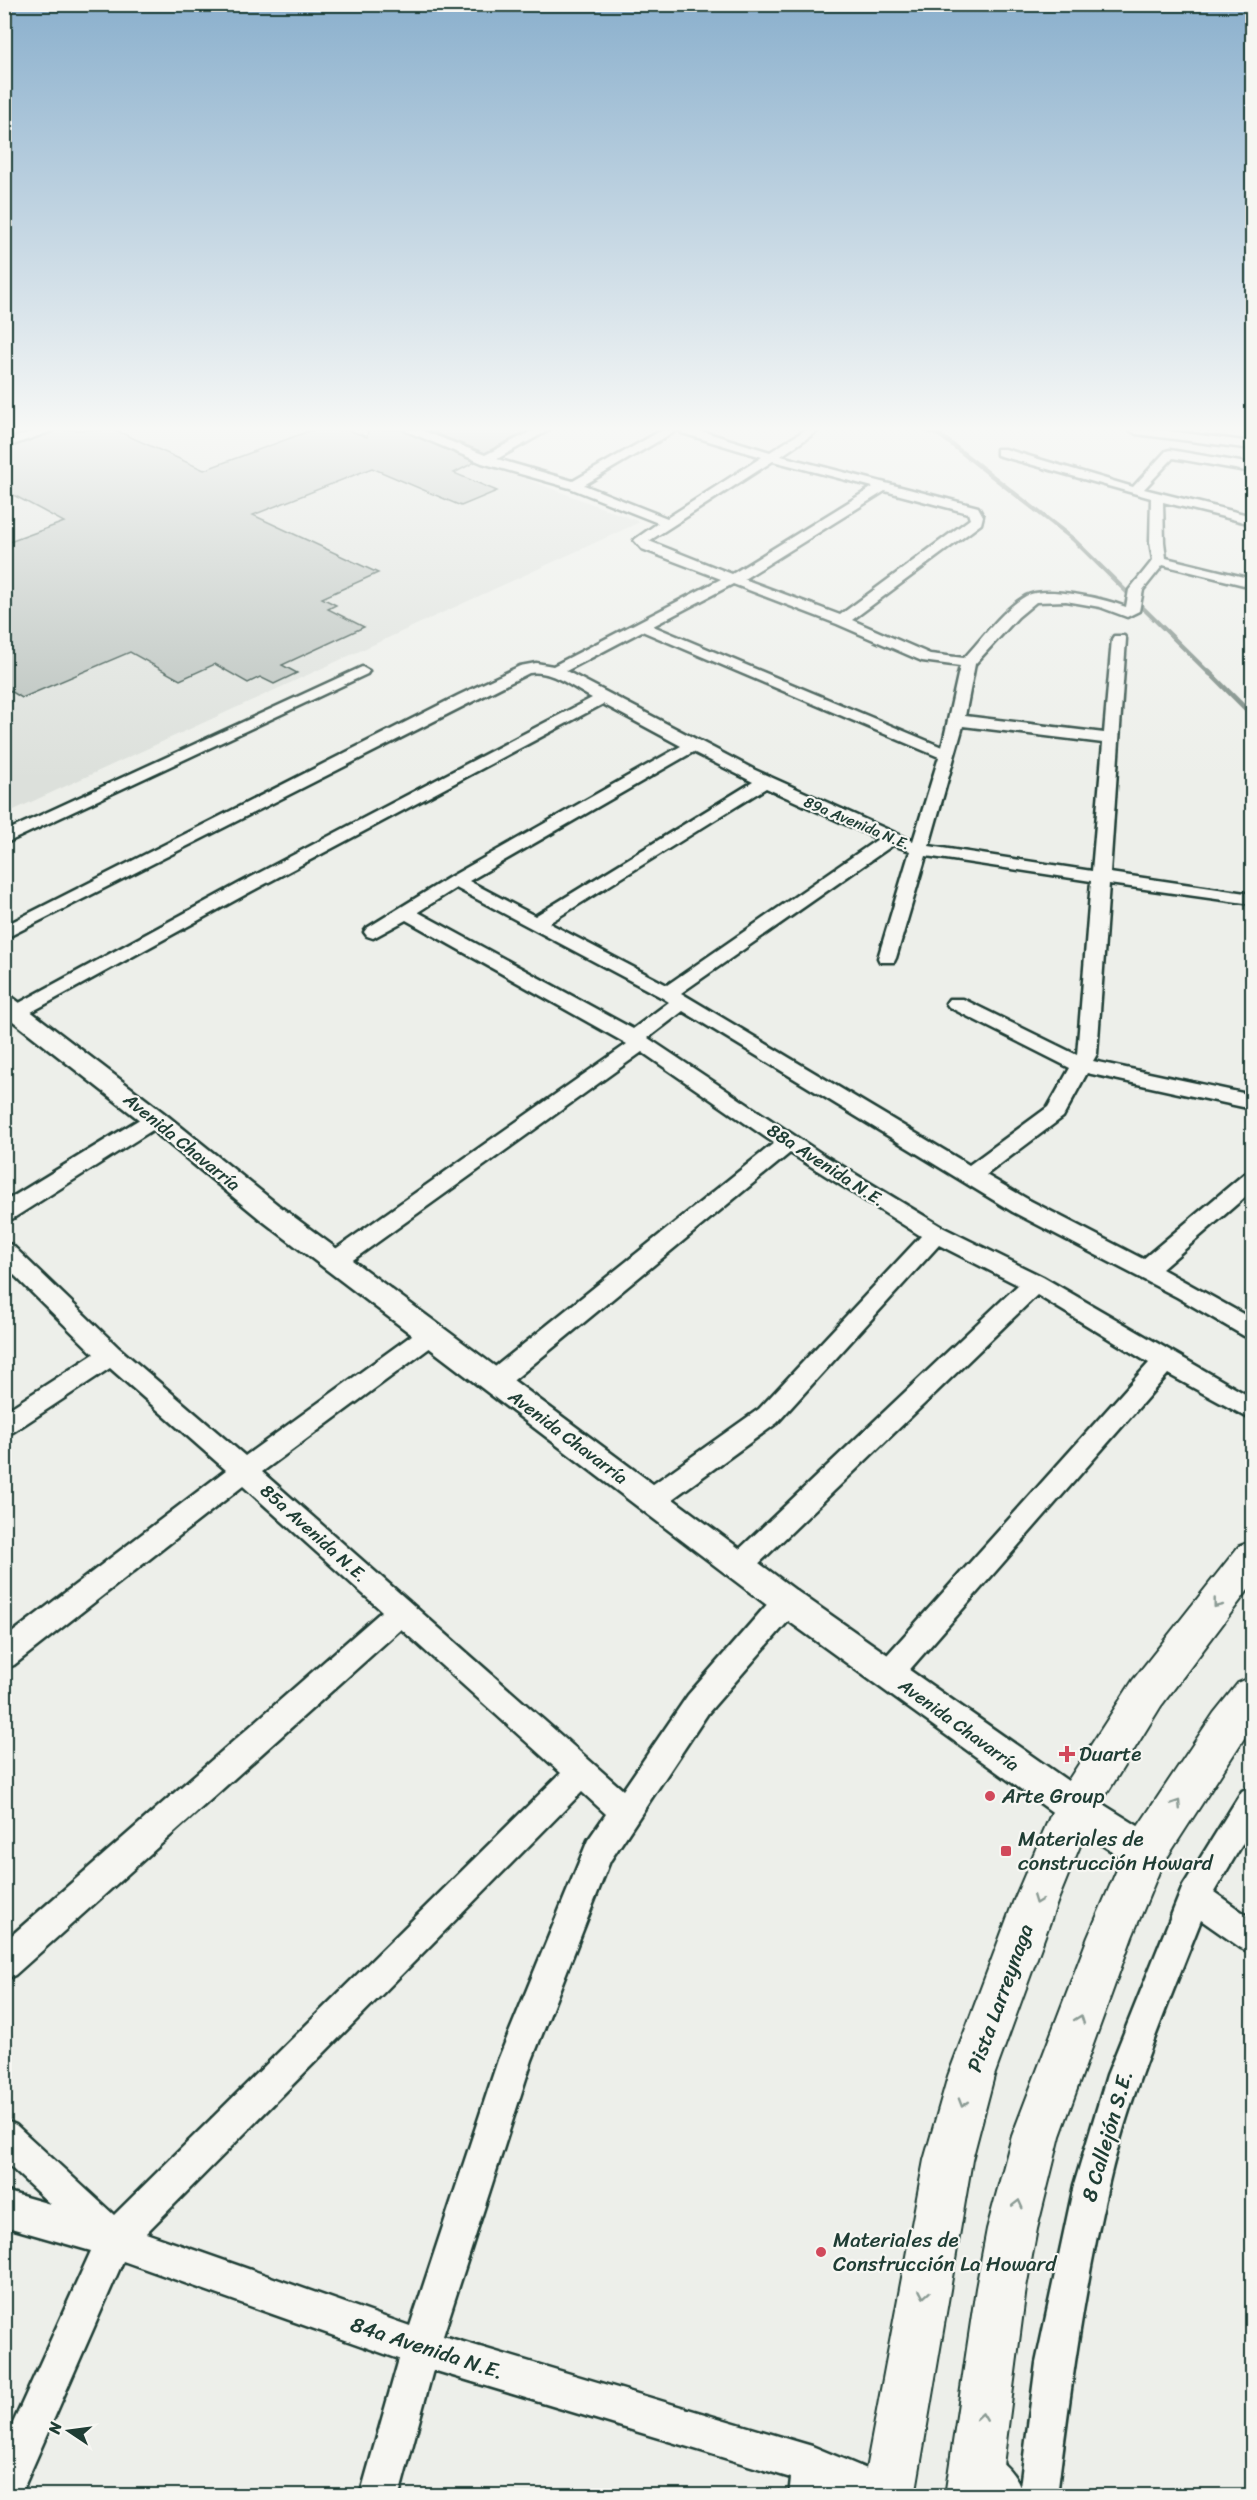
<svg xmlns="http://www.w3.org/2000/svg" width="1257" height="2500" font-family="Sriracha,sans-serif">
<rect width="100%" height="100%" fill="#edefea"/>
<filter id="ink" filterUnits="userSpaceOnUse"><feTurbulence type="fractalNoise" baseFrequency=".0167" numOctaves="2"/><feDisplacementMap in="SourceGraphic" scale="12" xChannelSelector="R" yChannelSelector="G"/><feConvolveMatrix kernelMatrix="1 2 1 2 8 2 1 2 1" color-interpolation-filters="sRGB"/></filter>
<g filter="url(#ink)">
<!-- built -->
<polygon fill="#dce0db" points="89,430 396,430 640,522 5,814 4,459"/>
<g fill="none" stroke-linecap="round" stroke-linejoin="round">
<!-- stream-far1 -->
<polyline stroke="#6c7e77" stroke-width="4.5" points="925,430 941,436 1073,539 1210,674"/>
<!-- stream -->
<polyline stroke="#6c7e77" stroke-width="5" points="1209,672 1252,715"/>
</g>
<!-- building -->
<g fill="#b4bdb8" stroke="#1f3d34" stroke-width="1.5">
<polygon points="57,430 115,430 204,470 312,430 348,430 367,437 368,430 402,430 475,462 454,473 497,491 461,506 372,468 253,515 378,573 322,598 336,605 328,609 364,627 282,665 297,673 274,684 260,677 248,683 215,664 180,680 130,652 22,698 4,687 4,544 64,522 4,490 4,450"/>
<polygon points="427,430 529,430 485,453"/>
</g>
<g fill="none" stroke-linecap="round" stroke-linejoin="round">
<!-- minor casing -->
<g stroke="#1f3d34" stroke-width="5">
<g id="minor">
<polygon points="37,430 55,430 4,448 4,441"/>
<path d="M 404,430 L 421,430 L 485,455 L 534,430 L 549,430 L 497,459 L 573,481 L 662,430 L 677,430 L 584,485 L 667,518 L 762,457 L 682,433 L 680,430 L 698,430 L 770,452 L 805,430 L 819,430 L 781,456 L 978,507 L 983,516 L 981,524 L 852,620 L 930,654 L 964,658 C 983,638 1002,610 1026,596 C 1046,585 1106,599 1126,607 L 1129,590 L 1153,560 L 1150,542 L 1151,498 L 997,455 L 997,449 L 1005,449 L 1133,487 L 1166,451 L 1170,450 L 1252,464 L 1252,472 L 1173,458 L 1144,489 L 1252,516 L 1252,524 L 1163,502 L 1164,542 L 1166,558 L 1252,579 L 1252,587 L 1163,565 L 1143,590 L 1139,611 L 1127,617 L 1100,607 L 1066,601 L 1036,602 L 1018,617 L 975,664 L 965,716 L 1104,733 L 1112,639 L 1114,636 L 1124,636 L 1126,639 L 1110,873 L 1252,894 L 1252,904 L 1109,884 L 1097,1054 L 1093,1061 L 1252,1095 L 1252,1109 L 1087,1073 L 1063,1117 L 986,1175 L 1029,1200 L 1143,1259 L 1244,1174 L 1252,1171 L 1252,1191 L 1162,1269 L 1252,1319 L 1252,1339 L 1244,1336 L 1177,1297 L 1013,1212 L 683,1011 L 648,1038 L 822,1154 L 944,1228 L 1043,1277 L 1252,1398 L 1252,1420 L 1168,1374 L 898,1683 L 888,1687 L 878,1683 L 874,1674 L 878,1665 L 1149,1363 L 1037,1295 L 748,1574 L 739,1578 L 730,1574 L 726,1566 L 730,1558 L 1018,1285 L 939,1245 L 777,1423 L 660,1508 L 651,1511 L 642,1508 L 638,1500 L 642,1492 L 759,1409 L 921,1236 L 790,1153 L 503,1389 L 494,1392 L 485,1389 L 482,1382 L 485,1375 L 774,1143 L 642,1052 L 343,1267 L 335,1269 L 327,1267 L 324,1261 L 327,1255 L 627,1044 L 406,920 L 373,938 L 367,936 L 364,932 L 367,928 L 450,877 L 681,746 L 603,704 L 252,891 L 24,1016 L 17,1018 L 10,1016 L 7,1012 L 10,1008 L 240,883 L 592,698 C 573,688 551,669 529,673 L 4,939 L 4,926 L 459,695 L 520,666 L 536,663 L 553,666 L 721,579 L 642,549 L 634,540 L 658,523 L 570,488 L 482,463 ZM 773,461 L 873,487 L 732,574 L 649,541 ZM 885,491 L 968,513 L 970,519 L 840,615 L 744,579 ZM 733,584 L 837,624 L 922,661 L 960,666 L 942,747 L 653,626 ZM 642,631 L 939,757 L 913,841 L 755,770 L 566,671 ZM 963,726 L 1103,743 L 1092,871 L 929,846 ZM 693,752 L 753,782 L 535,916 L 469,881 ZM 766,788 L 878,839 L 667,985 L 549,923 ZM 893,845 L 910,851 L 878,958 L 880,962 L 894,962 L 896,958 L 926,856 L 1091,881 L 1077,1055 L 963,999 L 949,999 L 946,1003 L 949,1007 L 1070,1068 L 1048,1107 L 969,1165 L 681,993 ZM 456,888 L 661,997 L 669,1002 L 633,1029 L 418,912 Z"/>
<polygon points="1130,430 1162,430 1252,442 1252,449 1136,434"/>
<polygon points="362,667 369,671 367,674 4,844 4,832"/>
<polygon points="155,1112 162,1114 165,1119 162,1124 12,1219 4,1221 4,1202 148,1114"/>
<path d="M 4,1243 L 12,1245 L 119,1348 L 245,1456 L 423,1327 L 431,1325 L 439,1327 L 443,1334 L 439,1341 L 262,1472 L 623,1790 L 688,1695 L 777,1593 L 787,1590 L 797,1593 L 801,1602 L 797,1611 L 708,1713 L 610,1861 L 532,2060 L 443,2336 L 812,2446 L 898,2482 L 903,2496 L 838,2496 L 828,2491 L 827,2496 L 789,2496 L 791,2478 L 433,2370 L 399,2496 L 360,2496 L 399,2359 L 123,2261 L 20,2496 L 4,2496 L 4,2443 L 91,2251 L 4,2226 L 4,2191 L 50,2204 L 4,2161 L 4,2120 L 16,2125 L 114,2215 L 561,1773 L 401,1629 L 15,1975 L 4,1980 L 4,1942 L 382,1611 L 243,1486 L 14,1665 L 4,1669 L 4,1639 L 226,1470 L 110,1368 L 13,1432 L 4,1435 L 4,1412 L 94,1354 L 4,1265 ZM 582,1792 L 606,1814 L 588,1840 L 498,2060 L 410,2326 L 146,2233 Z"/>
<path d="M 1252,1786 L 1252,1828 L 1214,1892 L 1252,1919 L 1252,1953 L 1241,1948 L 1201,1920 C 1167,2007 1129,2095 1108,2186 C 1084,2288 1070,2392 1057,2496 L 981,2496 L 965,2482 L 960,2468 L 965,2454 L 979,2449 C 998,2457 1012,2468 1020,2487 L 1036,2363 L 1074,2185 L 1107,2075 L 1183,1886 L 1242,1791 Z"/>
</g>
</g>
<!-- tertiary casing -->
<g stroke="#1f3d34" stroke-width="5">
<polygon id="tertiary" points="4,995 12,997 164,1113 278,1205 798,1592 1088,1795 1159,1839 1164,1852 1159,1865 1146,1870 1133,1865 1062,1819 776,1612 260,1219 146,1125 4,1014"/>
</g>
<!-- secondary casing -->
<g stroke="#1f3d34" stroke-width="4">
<g id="secondary">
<polygon points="1252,1541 1252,1585 1161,1706 1090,1821 1058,1900 994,2076 972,2160 915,2496 861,2496 924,2160 948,2076 1014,1900 1060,1793 1133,1680 1239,1546"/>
<polygon points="1252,1677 1252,1726 1161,1867 1132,1937 1060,2136 1037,2229 1026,2288 999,2496 945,2496 976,2288 987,2229 1012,2136 1088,1937 1131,1837 1214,1713 1238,1683"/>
</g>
</g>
<!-- minor -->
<use href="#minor" fill="#f6f6f2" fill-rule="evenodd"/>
<!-- tertiary -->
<use href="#tertiary" fill="#f6f6f2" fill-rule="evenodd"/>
<!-- secondary -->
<use href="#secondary" fill="#f6f6f2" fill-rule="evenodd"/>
</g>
<!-- one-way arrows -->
<defs><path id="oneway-chevron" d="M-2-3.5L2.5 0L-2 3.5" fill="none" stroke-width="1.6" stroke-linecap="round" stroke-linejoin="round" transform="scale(1.5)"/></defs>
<g stroke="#8a9a93">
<use href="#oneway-chevron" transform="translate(1217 1604) rotate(128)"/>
<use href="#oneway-chevron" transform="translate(1177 1804) rotate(-57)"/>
<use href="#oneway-chevron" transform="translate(1037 1900) rotate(111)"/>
<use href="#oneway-chevron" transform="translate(1080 2019) rotate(-70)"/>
<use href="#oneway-chevron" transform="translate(963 2103) rotate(107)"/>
<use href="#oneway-chevron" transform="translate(1018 2204) rotate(-76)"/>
<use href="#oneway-chevron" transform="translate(924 2294) rotate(100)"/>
<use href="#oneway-chevron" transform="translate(982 2417) rotate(-82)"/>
</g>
</g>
<!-- sky -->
<linearGradient id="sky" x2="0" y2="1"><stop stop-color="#8bb0cd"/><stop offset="0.55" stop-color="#f7f8f6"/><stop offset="1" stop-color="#f7f8f6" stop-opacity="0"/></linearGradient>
<rect width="1257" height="780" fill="url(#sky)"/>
<!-- markers -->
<g fill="#d1495b" stroke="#f6f6f2" stroke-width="2">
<path d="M1064 1745h6v6h6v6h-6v6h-6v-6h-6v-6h6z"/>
<circle cx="990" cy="1796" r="6"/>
<rect x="1000" y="1845" width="12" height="12" rx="3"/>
<circle cx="821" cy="2252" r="6"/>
</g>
<g text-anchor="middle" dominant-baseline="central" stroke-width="4.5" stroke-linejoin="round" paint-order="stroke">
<!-- far-street labels -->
<g font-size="15" fill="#1f3d34" stroke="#f6f6f2">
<text transform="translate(857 823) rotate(23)">89a Avenida N.E.</text>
</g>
<!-- street labels -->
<g font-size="18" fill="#1f3d34" stroke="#f6f6f2">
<text transform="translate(182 1142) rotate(39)">Avenida Chavarría</text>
<text transform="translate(826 1165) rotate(33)">88a Avenida N.E.</text>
<text transform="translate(568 1437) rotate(37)">Avenida Chavarría</text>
<text transform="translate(314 1533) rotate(42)">85a Avenida N.E.</text>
<text transform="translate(959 1725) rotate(36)">Avenida Chavarría</text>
</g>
<!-- near-poi labels -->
<g font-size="21" fill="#1f3d34" stroke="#f6f6f2" text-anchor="start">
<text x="1079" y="1754">Duarte</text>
<text x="1002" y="1796">Arte Group</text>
<text x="1018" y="1839">Materiales de<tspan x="1018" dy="24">construcción Howard</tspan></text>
<text x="833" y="2240">Materiales de<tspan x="833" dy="24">Construcción La Howard</tspan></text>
</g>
<!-- near-street labels -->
<g font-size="21" fill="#1f3d34" stroke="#f6f6f2">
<text transform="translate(1000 1998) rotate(-70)">Pista Larreynaga</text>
<text transform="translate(1107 2136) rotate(-74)">8 Callejón S.E.</text>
<text transform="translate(427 2348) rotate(18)">84a Avenida N.E.</text>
</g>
</g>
<!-- margin -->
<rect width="1257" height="2500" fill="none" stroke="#f6f6f2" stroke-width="24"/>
<rect x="12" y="12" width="1233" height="2476" fill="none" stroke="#1f3d34" stroke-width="2" filter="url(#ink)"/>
<!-- north arrow -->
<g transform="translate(69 2431) rotate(283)" stroke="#f6f6f2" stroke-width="4.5" paint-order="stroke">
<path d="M0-4.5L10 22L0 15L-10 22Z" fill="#1f3d34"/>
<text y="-9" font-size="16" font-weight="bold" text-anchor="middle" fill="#1f3d34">N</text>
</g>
</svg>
